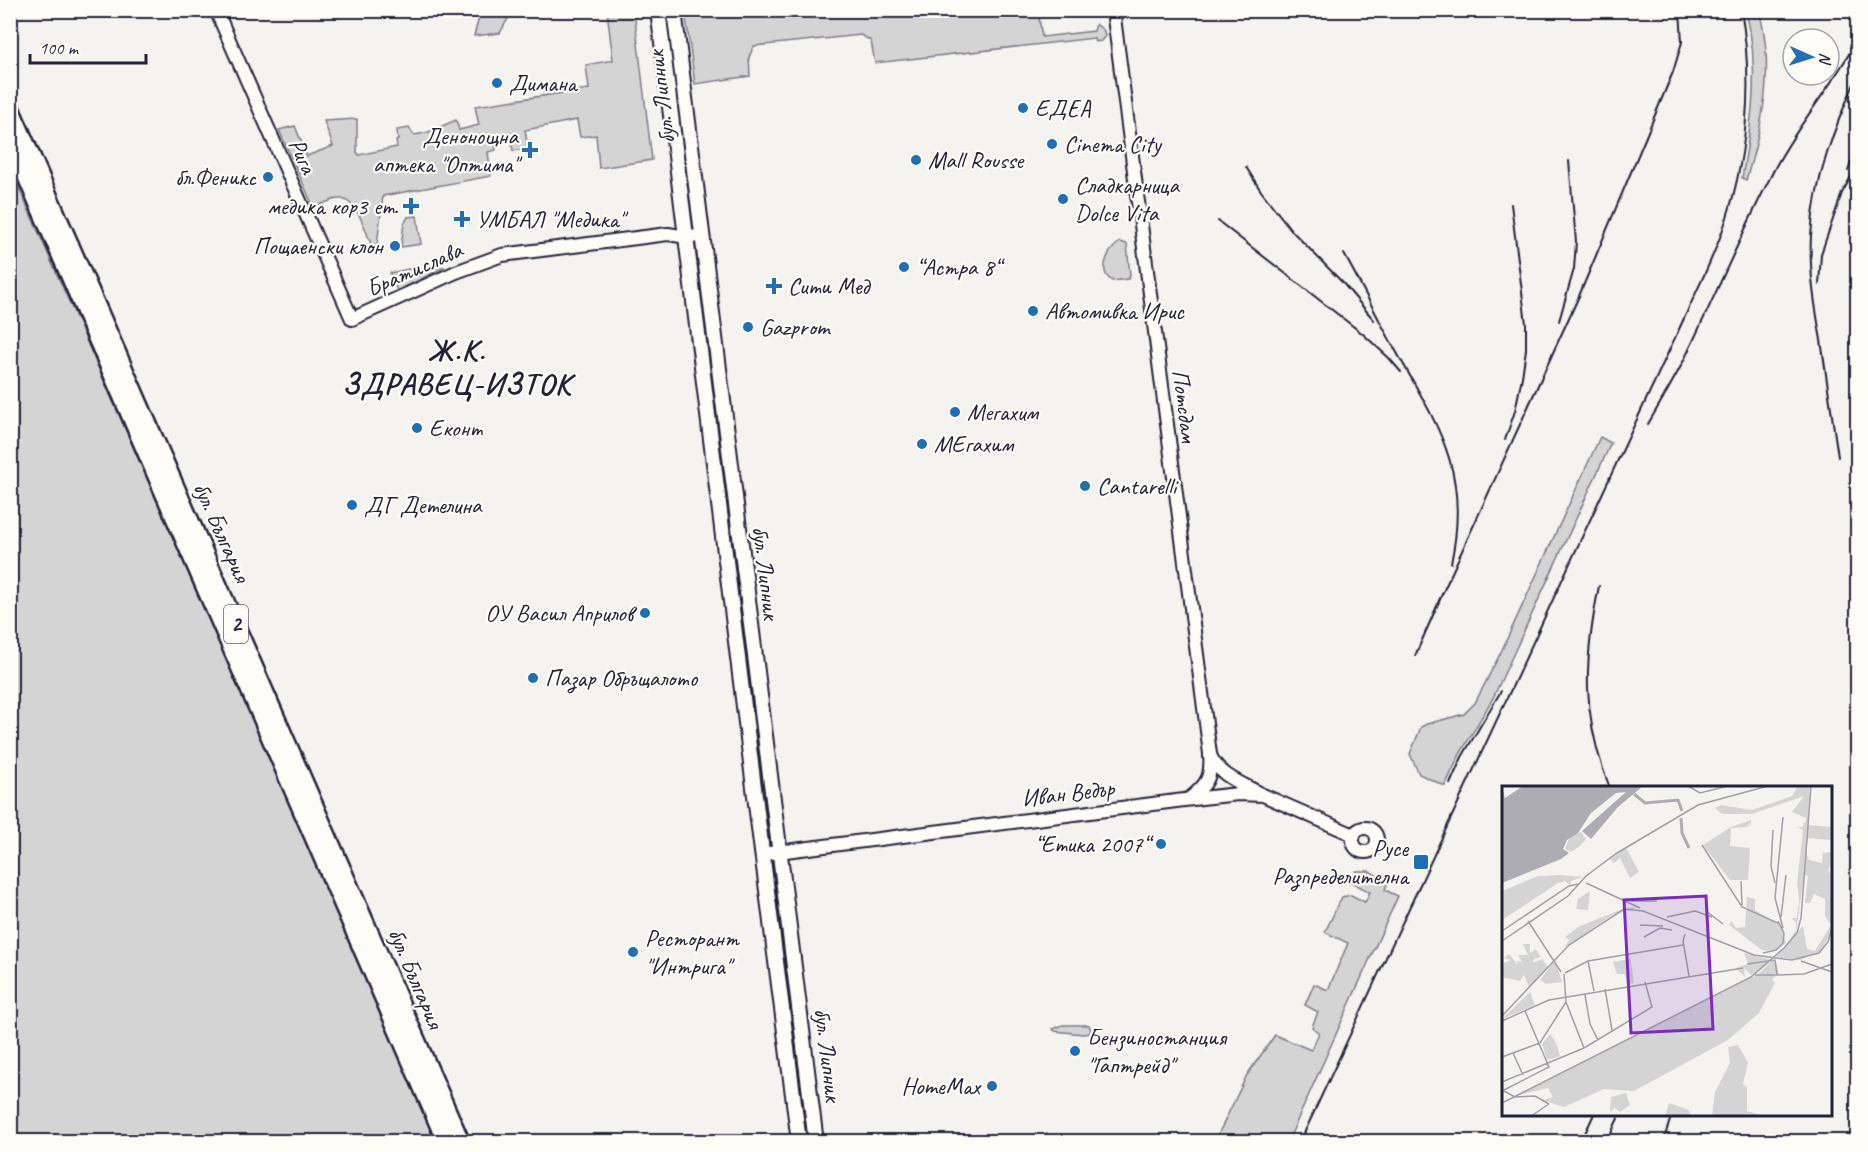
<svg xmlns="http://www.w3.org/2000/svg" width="1868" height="1152" font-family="Caveat,sans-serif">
<rect width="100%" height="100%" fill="#f4f3ef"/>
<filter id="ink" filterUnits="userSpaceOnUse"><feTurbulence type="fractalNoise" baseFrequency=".0167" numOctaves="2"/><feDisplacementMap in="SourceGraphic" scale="12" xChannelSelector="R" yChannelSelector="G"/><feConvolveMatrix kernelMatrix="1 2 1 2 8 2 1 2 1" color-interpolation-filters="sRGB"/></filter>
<g filter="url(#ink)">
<!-- green -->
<g fill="#d5d4d5" stroke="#7c7b88" stroke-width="1.5">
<polygon points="481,10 512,10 512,11 500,33 474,36"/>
<path d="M 607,11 L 634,11 L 652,160 L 599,168 L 596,135 L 580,137 L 577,120 L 525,130 L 528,148 L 513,151 L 510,133 L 494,136 L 496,150 L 488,152 L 491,176 L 383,196 L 377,245 L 372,247 C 367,234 358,202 342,199 C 334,197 321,205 314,208 L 279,130 L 295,126 L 307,156 L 333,146 L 324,121 L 357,119 L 357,152 L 359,155 L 397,147 L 396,141 L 398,140 L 397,130 L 409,128 L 414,135 L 426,133 L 456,120 L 459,130 L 479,125 L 475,106 L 589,89 L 586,65 L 613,60 Z"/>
<polygon points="685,11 1038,11 1042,37 1094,31 1096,24 1104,31 1105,36 1101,41 1095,42 1094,38 875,63 871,41 861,35 754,46 749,57 750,76 695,84"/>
<path d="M 1746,11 L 1759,11 C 1775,66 1763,125 1746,180 L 1742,178 C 1752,121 1760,67 1746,11 Z"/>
<polygon points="11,170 439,1141 11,1141"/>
<polygon points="417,216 421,244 402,247 401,245 404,224 408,217"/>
<path d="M 1120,242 L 1127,244 L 1130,276 L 1128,279 L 1112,281 C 1097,271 1108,250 1120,242 Z"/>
<polygon points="445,267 397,291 390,273 409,269"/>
<polygon points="1600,437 1611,443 1493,698 1460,754 1445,786 1419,774 1410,754 1421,727 1427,724 1464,714 1475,703 1500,654"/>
<polygon points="1356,871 1369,871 1388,881 1385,890 1398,896 1288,1141 1215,1141 1247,1075 1275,1035 1311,1050 1319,1033 1312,1027 1318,1012 1305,1005 1314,984 1328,990 1348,943 1325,932 1342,897 1351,895 1365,902 1370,892 1351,882"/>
<polygon points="1063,1025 1089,1025 1091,1030 1090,1033 1083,1034 1055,1031 1053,1029"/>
</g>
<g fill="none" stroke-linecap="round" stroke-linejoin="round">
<!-- secondary casing -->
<g stroke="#22223b" stroke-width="16">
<g id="secondary">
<polyline points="216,10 352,319 456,272 502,255 668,234 687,237 701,236"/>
<path d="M 1113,10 L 1210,754 C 1212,777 1207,785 1189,799"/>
<path d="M 1210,755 C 1218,775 1241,783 1259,793"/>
<circle cx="1365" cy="840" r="12"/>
<polyline points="762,854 1184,800 1238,794 1263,795 1354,835"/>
</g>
</g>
<!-- primary casing -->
<g stroke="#22223b" stroke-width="18">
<g id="primary">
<polyline points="658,10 759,828 799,1142"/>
<polyline points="674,10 816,1142"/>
</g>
</g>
<!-- highway casing -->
<g stroke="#22223b" stroke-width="21">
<g id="highway">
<polyline points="10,107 461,1142"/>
<polyline points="10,139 446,1142"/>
</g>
</g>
<!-- secondary -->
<use href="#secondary" stroke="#fdfcf7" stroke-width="12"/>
<!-- primary -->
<use href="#primary" stroke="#fdfcf7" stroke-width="14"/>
<!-- highway -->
<use href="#highway" stroke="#fdfcf7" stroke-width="16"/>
<!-- rail -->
<g stroke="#22223b" stroke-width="2">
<polyline points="1853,152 1858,128"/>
<polyline points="1246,167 1261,191 1292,231 1342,282 1374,320"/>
<polyline points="1848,171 1858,143"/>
<polyline points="1218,221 1363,334 1389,358 1401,372"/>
<path d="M 1344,254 C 1362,286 1378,319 1396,351 C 1438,426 1471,472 1451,563"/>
<polyline points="1819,285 1821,254 1842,193 1858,164"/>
<polyline points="1559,321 1574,269 1576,242 1569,161"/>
<path d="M 1648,424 C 1660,403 1673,382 1684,360 C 1715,296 1743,230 1776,166 C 1800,121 1835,83 1858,38"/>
<polyline points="1505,440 1515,411 1522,377 1526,349 1526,324 1511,204"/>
<path d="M 1838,457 C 1832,418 1827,379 1821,340 C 1815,306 1809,271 1811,236 C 1814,180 1835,125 1858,75"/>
<path d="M 1599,586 C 1584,660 1581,716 1610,788"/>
<polyline points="1438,603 1579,296 1673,72 1682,42 1680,10"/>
<polyline points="1415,656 1441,597"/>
<polyline points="1450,784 1462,757 1501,691"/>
<path d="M 1300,1142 L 1687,312 C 1699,286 1712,260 1722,232 C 1747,162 1754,84 1741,10"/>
<polyline points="1581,1142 1594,1114"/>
<polyline points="1607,1142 1620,1114"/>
<polyline points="1663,1142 1672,1114"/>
</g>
</g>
</g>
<!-- markers -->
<g fill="#1f6fb2" stroke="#fdfcf7" stroke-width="2">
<circle cx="497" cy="83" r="6"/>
<circle cx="1023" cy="108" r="6"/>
<circle cx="1052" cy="144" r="6"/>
<path d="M527 141h6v6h6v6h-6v6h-6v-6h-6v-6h6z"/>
<circle cx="916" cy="160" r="6"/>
<circle cx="268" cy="177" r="6"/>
<circle cx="1063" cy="199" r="6"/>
<path d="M408 197h6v6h6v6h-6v6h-6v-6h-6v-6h6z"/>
<path d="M459 210h6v6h6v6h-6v6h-6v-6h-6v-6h6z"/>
<circle cx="395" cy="246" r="6"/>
<circle cx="904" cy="267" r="6"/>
<path d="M771 277h6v6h6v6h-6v6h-6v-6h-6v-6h6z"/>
<circle cx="1033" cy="311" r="6"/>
<circle cx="748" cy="327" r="6"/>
<circle cx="955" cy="412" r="6"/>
<circle cx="417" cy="428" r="6"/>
<circle cx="922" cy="444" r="6"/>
<circle cx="1085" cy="486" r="6"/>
<circle cx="352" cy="505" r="6"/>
<circle cx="645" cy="613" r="6"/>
<circle cx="533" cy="678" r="6"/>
<circle cx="1161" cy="844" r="6"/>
<rect x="1413" y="854" width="16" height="16" rx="3"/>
<circle cx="633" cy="952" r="6"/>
<circle cx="1075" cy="1051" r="6"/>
<circle cx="992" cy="1086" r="6"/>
</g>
<g text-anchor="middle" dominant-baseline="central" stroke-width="4.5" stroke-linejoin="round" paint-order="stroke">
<!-- shield labels -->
<rect fill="#fdfcf7" stroke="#646373" stroke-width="1.5" x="224" y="605" width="24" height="38" rx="4.5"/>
<g font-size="22" font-weight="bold" fill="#22223b">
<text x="236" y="624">2</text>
</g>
<!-- poi labels -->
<g font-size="24" fill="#22223b" stroke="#fdfcf7" text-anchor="start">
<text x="509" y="83">Димана</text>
<text x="1035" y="108">ЕДЕА</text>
<text x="518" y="136" text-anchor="end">Денонощна<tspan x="518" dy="28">аптека "Оптима"</tspan></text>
<text x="1064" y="144">Cinema City</text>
<text x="928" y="160">Mall Rousse</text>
<text x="256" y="177" text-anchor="end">бл.Феникс</text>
<text x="1075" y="185">Сладкарница<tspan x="1075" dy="28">Dolce Vita</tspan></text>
<text x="398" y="206" text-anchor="end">медика кор3 ет.</text>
<text x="476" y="219">УМБАЛ "Медика"</text>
<text x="383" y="246" text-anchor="end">Пощаенски клон</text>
<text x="916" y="267">“Астра 8“</text>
<text x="788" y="286">Сити Мед</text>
<text x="1045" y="311">Автомивка Ирис</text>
<text x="760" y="327">Gazprom</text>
<text x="967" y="412">Мегахим</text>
<text x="429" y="428">Еконт</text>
<text x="934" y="444">МЕгахим</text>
<text x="1097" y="486">Cantarelli</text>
<text x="364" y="505">ДГ Детелина</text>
<text x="633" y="613" text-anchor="end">ОУ Васил Априлов</text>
<text x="545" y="678">Пазар Обръщалото</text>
<text x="1149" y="844" text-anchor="end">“Етика 2007“</text>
<text x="1408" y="848" text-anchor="end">Русе<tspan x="1408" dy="28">Разпределителна</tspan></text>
<text x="645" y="938">Ресторант<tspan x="645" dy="28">"Интрига"</tspan></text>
<text x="1087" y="1037">Бензиностанция<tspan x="1087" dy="28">"Гаптрейд"</tspan></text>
<text x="980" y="1086" text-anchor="end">HomeMax</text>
</g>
<!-- street labels -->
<g font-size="24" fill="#22223b" stroke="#fdfcf7">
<text transform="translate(661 97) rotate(-97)">бул. Липник</text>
<text transform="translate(303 156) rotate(66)">Рига</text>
<text transform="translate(414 269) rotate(-24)">Братислава</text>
<text transform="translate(1185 406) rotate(83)">Потсдам</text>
<text transform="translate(222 532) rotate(66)">бул. България</text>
<text transform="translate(766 573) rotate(83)">бул. Липник</text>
<text transform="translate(1068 793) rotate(-7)">Иван Ведър</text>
<text transform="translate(416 978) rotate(67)">бул. България</text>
<text transform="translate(828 1055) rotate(83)">бул. Липник</text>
</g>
<!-- district labels -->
<g font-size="30" font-weight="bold" letter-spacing="1.5" fill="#22223b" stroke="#fdfcf7">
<text x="457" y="350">Ж.К.<tspan x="457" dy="34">ЗДРАВЕЦ-ИЗТОК</tspan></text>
</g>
</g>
<!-- overview -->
<g transform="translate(1502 786)">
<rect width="330" height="330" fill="#f4f3ef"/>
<path d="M 296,0 L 308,0 L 306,39 L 330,41 L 330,54 L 306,52 L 304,66 L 307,74 L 320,77 L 321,67 L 329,66 L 330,57 L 330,76 L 326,84 L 330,90 L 329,147 L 319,165 L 298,174 L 274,171 L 294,148 L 284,159 L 294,144 L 294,136 L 289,132 L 295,132 L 296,118 L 298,123 L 295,97 L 301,44 L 296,41 L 301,41 L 302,35 L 303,39 L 304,32 L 290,26 L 302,10 L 250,28 L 220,28 L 213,22 L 219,19 L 250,24 L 290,10 ZM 302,89 L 306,90 L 303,117 L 308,117 L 312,108 L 323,113 L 323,130 L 329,139 L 313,165 L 305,163 L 301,140 L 294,147 ZM 249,34 L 249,40 L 248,37 L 245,41 L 229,42 L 228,60 L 248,62 L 246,94 L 228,94 L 201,59 L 229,41 ZM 79,46 L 84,53 L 78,60 L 69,66 L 63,63 L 68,50 ZM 124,62 L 137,86 L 128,92 L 118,72 L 112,77 L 108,73 ZM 58,89 L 81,91 L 69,95 L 68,99 L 63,95 L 56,97 L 0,134 L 0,105 L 36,90 ZM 88,105 L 86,124 L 74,123 L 76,113 ZM 245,111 L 253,113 L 253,124 L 279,140 L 284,157 L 274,165 L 260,164 L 227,139 L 229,135 L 234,142 L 243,141 ZM 123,122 L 130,121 L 135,122 L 110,129 L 62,162 L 67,154 L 63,151 L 76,141 ZM 21,158 L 28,158 L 28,167 L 34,163 L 39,171 L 32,173 L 31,177 L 40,173 L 46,181 L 27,201 L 22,189 L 18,195 L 0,191 L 0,178 L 9,174 L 2,172 L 7,168 L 16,179 L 15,175 L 20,176 L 16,169 L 26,169 ZM 242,167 L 274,175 L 277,188 L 268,188 L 274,190 L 270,193 L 273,197 L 257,227 L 226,254 L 132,305 L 102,303 L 62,321 L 41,314 L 51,311 L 46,302 L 13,310 L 255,189 L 270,175 L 249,189 L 242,182 L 243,191 L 233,182 L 246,178 ZM 128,168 L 132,197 L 125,199 L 123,188 L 115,188 L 111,176 L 127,173 ZM 53,174 L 60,196 L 44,198 L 38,194 ZM 35,199 L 28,206 L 33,219 L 0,233 ZM 48,248 L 55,258 L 50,262 L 55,259 L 58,270 L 45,274 L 40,258 ZM 236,259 L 246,277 L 241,298 L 245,302 L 245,325 L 262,330 L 210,330 L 213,306 L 228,277 L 226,261 ZM 124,307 L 128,319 L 118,326 L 113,322 L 108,326 L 109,311 ZM 167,317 L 187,324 L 188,330 L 163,330 Z" fill="#d5d4d5" fill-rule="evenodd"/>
<path d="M 21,0 L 141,0 L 116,21 L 89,53 L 80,45 L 124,6 L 114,7 L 89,27 L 76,47 L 65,54 L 61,63 L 67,67 L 59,73 L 0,97 L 0,2 L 3,12 Z" fill="#acacb2"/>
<path fill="none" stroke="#acacb2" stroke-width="3" d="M 132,8 L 143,17 L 176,14 L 180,25M 179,32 L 180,47 L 187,62"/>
<path fill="none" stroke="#a09fa7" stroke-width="1.5" d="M 186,0 L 198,7 L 226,0M 271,44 L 269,80 L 273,97M 200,59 L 240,121 L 278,138M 239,95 L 240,119M 84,97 L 138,122M 129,115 L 155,115M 204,125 L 221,138M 165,131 L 193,125 L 210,131M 279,131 L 284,89M 26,135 L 59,186M 138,139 L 161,140M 281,142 L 273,112 L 281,31M 0,145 L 67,100 L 76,98M 183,148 L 181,155 L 187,190M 142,151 L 158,142 L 170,144M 0,155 L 66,110 L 84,90 L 115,67 L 196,19 L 266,0M 261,167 L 274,164 L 281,157 L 282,147 L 276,135M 86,175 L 92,205M 299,175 L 330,186M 245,178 L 273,174 L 275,189M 63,187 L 86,175 L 181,159M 253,189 L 275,189M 275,189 L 302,188 L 330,178M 103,203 L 110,244M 83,209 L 88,238 L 96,254M 64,216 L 82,262M 0,230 L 67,159 L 122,123 L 141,125 L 252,169 L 290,174 L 317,167 L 326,156 L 330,142M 0,235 L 47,214 L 241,182M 11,267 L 21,289M 0,271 L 38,257 L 64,216 L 62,188M 0,296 L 82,262 L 150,221 L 143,196M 0,304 L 13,311 L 33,310 L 47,318M 2,304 L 47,281 L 23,225M 0,317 L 249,191 L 282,162 L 295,147 L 299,132 L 309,0M 29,330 L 47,318"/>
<path fill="#7b2cbf" fill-opacity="0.15" stroke="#7b2cbf" stroke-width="3" d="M 204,110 L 211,243 L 129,247 L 122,114 Z"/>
<rect width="330" height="330" fill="none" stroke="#22223b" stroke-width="3"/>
</g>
<!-- margin -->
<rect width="1868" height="1152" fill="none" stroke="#fdfcf7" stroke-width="36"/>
<rect x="18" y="18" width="1832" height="1116" fill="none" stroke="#22223b" stroke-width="2" filter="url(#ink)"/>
<!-- north arrow -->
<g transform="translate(1811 57) rotate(93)"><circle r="28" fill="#fdfcf7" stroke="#a5a5ac" stroke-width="1.5"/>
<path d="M0-4.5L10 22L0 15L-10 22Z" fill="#1f6fb2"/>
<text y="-9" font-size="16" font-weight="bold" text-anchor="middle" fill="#22223b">N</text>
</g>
<!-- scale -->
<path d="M30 54v9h116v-9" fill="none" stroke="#22223b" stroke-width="3"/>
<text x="39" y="54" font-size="18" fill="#22223b" stroke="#fdfcf7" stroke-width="4.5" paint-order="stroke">100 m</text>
</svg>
